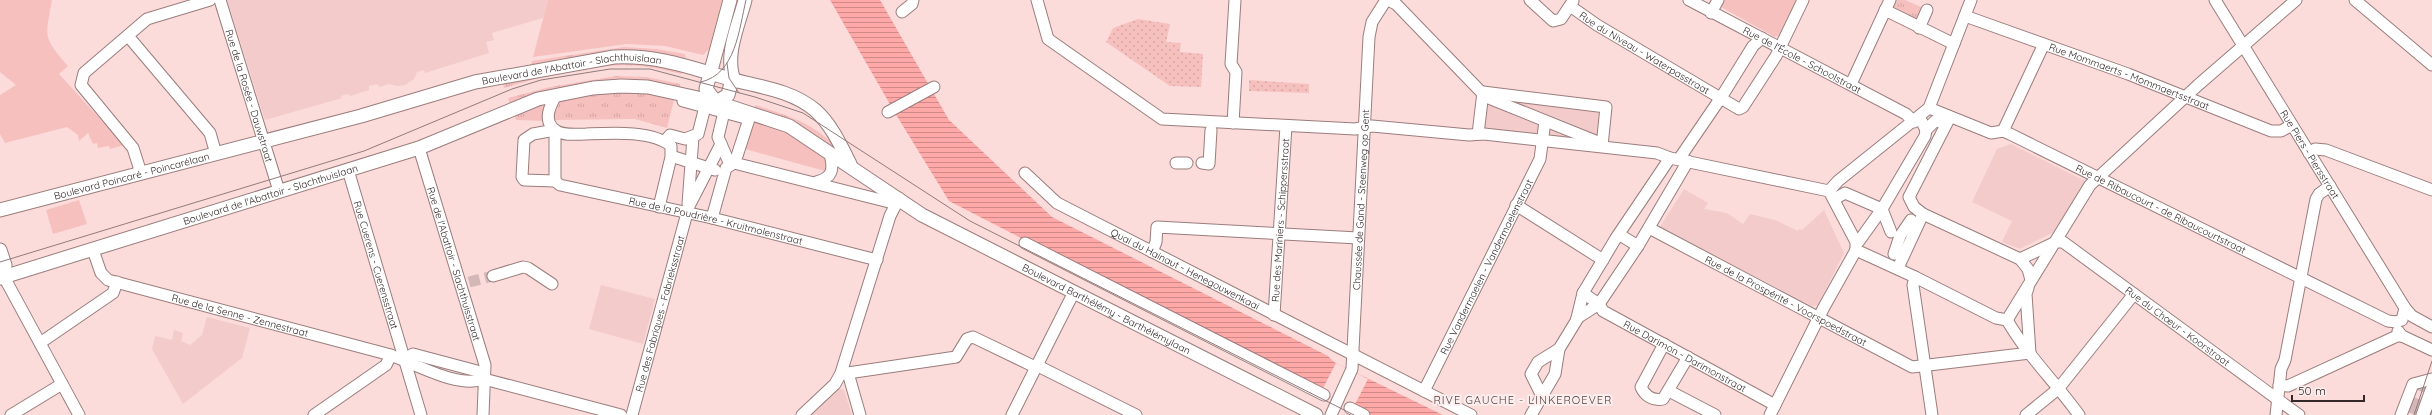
<svg xmlns="http://www.w3.org/2000/svg" width="2432" height="415" font-family="Quicksand,sans-serif">
<defs>
<pattern id="grass-tufts" width="24" height="20" patternUnits="userSpaceOnUse"><rect width="24" height="20" fill="#f6c0bf"/><path d="M3 7l-1-3M5 7V3M7 7l1-3M15 17l-1-3M17 17v-4M19 17l1-3" fill="none" stroke="#d3a5a4"/></pattern>
<pattern id="garden-dots" width="8" height="8" patternUnits="userSpaceOnUse"><rect width="8" height="8" fill="#f6c0bf"/><path d="M2 2h.1M6 6h.1" fill="none" stroke="#d3a5a4" stroke-width="1.8" stroke-linecap="round"/></pattern>
<pattern id="water-rules" width="6" height="5" patternUnits="userSpaceOnUse"><rect width="6" height="5" fill="#ffa8a8"/><path d="M0 2.5h6" fill="none" stroke="#cf8989"/></pattern>
</defs>
<rect width="100%" height="100%" fill="#fcdcdb"/>
<!-- built -->
<g fill="#f2cbca">
<polygon points="227,0 548,0 543,18 492,33 494,40 486,42 489,53 425,73 424,70 417,72 414,79 405,85 397,86 389,84 379,87 378,84 369,86 369,90 350,96 348,94 341,96 342,98 265,120"/>
<polygon points="1488,95 1599,111 1596,141 1484,128"/>
<polygon points="2011,144 2085,181 2054,232 2020,249 2002,242 2012,221 1972,202 1997,149"/>
<polygon points="1684,189 1708,203 1704,209 1727,213 1743,224 1750,214 1775,220 1798,231 1799,229 1802,230 1824,210 1844,253 1818,305 1812,306 1660,227"/>
<polygon points="601,285 655,299 643,344 589,329"/>
<polygon points="207,317 250,328 242,358 183,404 152,349 155,336 172,340 174,330 183,333 181,341 190,345 202,335"/>
<polygon points="837,388 844,390 852,415 810,415"/>
</g>
<!-- grass -->
<g fill="url(#grass-tufts)">
<polygon points="1897,0 1905,0 1921,7 1919,20 1916,22 1892,10"/>
<polygon points="624,47 656,49 685,54 686,60 531,66 532,61"/>
<path d="M 633,61 L 683,69 L 682,74 C 668,71 654,67 640,66 C 598,62 544,76 504,88 L 502,80 L 610,63 Z"/>
<polygon points="616,76 647,77 680,84 679,88 662,84 510,105 508,98 550,87"/>
<polygon points="627,91 675,96 667,128 635,119 553,120 558,102 565,97"/>
<polygon points="547,102 545,121 516,120 514,114"/>
<path d="M 755,105 C 788,115 823,126 842,156 L 755,108 Z"/>
</g>
<!-- park -->
<g fill="#f6c0bf">
<path d="M 0,0 L 52,0 C 45,38 43,37 68,66 L 59,74 L 124,145 L 110,149 L 109,146 L 98,148 L 97,143 L 93,144 L 88,133 L 79,141 L 78,135 L 67,127 L 5,143 L 0,134 L 0,95 L 16,85 L 0,72 Z"/>
<polygon points="548,0 722,0 709,49 703,55 665,46 627,44 533,57"/>
<polygon points="1724,0 1796,0 1779,35 1775,37 1721,7"/>
<polygon points="754,117 781,128 826,157 828,167 825,171 745,149"/>
<polygon points="79,200 87,224 53,234 46,210"/>
</g>
<!-- garden -->
<g fill="url(#garden-dots)">
<polygon points="1138,19 1170,24 1166,42 1181,43 1180,52 1203,54 1201,87 1170,86 1106,42 1113,28"/>
<polygon points="1249,80 1309,84 1309,93 1249,91"/>
</g>
<!-- water -->
<polygon fill="url(#water-rules)" points="830,0 880,0 949,120 1052,217 1328,356 1334,362 1443,415 1366,415 949,201 895,113"/>
<!-- pier -->
<polygon fill="#fcdcdb" points="1336,363 1368,379 1353,408 1321,392"/>
<g fill="none" stroke-linecap="round" stroke-linejoin="round">
<!-- minor-tunnel -->
<polyline stroke="#d4b8b7" stroke-width="11" stroke-dasharray="11 5.5" stroke-linecap="butt" points="469,282 493,276"/>
<!-- highway-tunnel -->
<polyline stroke="#d4b8b7" stroke-width="16" stroke-dasharray="16 8" stroke-linecap="butt" points="2416,415 2432,371"/>
<!-- minor casing -->
<g stroke="#9a7d7c" stroke-width="13">
<g id="minor">
<path id="s1" d="M 220,0 L 279,191"/>
<polyline points="1037,0 1048,39 1162,119 1355,129 1372,126 1469,135 1484,134 1657,153 1670,158 1829,191 1856,242 1856,250"/>
<polyline points="1388,0 1396,4 1486,97 1598,142"/>
<polyline points="1530,0 1553,21 1561,19 1573,1"/>
<path id="s2" d="M 1689,0 L 1906,114 L 1914,122"/>
<path id="s3" d="M 2215,0 L 2405,308 L 2412,316 L 2432,327"/>
<polyline points="2355,0 2432,65"/>
<path id="s4" d="M 1570,6 L 1597,25 L 1739,109 L 1743,107 L 1776,56 L 1803,0"/>
<polyline points="1885,10 1954,44"/>
<polyline points="902,12 912,4 913,0"/>
<polyline points="1711,13 1718,0"/>
<path id="s5" d="M 1965,16 L 2128,74 L 2271,131 L 2281,131 L 2292,125"/>
<polyline points="1919,28 1927,10"/>
<polyline points="128,36 210,133 216,154"/>
<polyline points="1851,84 1890,0"/>
<path d="M 556,95 C 550,106 542,121 556,131 C 565,136 577,134 586,134 C 610,133 652,130 671,146 L 671,157 L 659,207"/>
<polyline points="683,101 749,119 737,156"/>
<path id="s6" d="M 1929,108 L 1991,133 L 2003,131 L 2010,134 L 2388,321 L 2396,322 L 2402,320 L 2405,308"/>
<polyline points="724,112 718,137 728,160"/>
<polyline points="888,112 934,87"/>
<polyline points="1950,117 1909,197 1914,207 1923,214 2020,259 2028,269 2031,280"/>
<polyline points="1233,123 1236,72 1231,64 1235,0"/>
<path id="s7" d="M 555,130 L 533,134 L 524,140 L 522,177 L 524,180 L 555,181 L 560,185 L 712,218 L 877,260"/>
<polyline points="1926,130 1935,121 1941,122"/>
<polyline points="2003,131 2043,46"/>
<polyline points="1478,134 1483,92 1606,107 1602,146"/>
<polyline points="666,140 670,135 685,139 698,134 705,107"/>
<path id="s8" d="M 419,148 L 485,365 L 483,415"/>
<polyline points="2309,153 2315,149 2326,150 2432,190"/>
<polyline points="674,157 715,170"/>
<polyline points="1679,159 1722,96 1753,46 1762,38"/>
<polyline points="1176,163 1187,163"/>
<polyline points="1202,163 1209,164 1211,130"/>
<path id="s9" d="M 348,170 L 421,415"/>
<polyline points="141,173 133,148 81,85 84,73 147,19 210,0"/>
<path id="s10" d="M 1025,173 L 1057,203 L 1471,415"/>
<polyline points="555,181 555,130"/>
<path d="M 816,182 C 833,178 834,169 830,154"/>
<polyline points="1829,191 1838,181 1929,108 1971,0"/>
<polyline points="1838,197 1845,193 1882,209 1891,232"/>
<polyline points="688,204 693,137"/>
<polyline points="1516,205 1603,260"/>
<polyline points="688,208 721,144"/>
<polyline points="712,218 726,168 734,163 897,204"/>
<path id="s11" d="M 1649,228 L 1912,367 L 2030,353"/>
<polyline points="1620,235 1638,246"/>
<polyline points="1859,241 1882,209 1925,136 1926,130 1922,122"/>
<polyline points="1025,243 1324,395"/>
<path id="s12" d="M 93,250 L 101,273 L 108,280 L 387,354 C 413,362 456,389 484,379"/>
<polyline points="1856,250 1915,277 1996,318 2007,320"/>
<polyline points="1152,252 1156,242 1157,227 1358,238"/>
<polyline points="1894,254 1900,236 1911,220"/>
<path id="s13" d="M 2020,259 L 2056,242 L 2063,242 L 2299,415"/>
<polyline points="1898,268 1923,214"/>
<polyline points="493,276 523,267 528,268 552,284"/>
<polyline points="4,277 79,415"/>
<polyline points="1915,277 1913,285 1932,415"/>
<polyline points="2028,288 2026,294 2030,353"/>
<path id="s14" d="M 1583,293 L 1599,304 L 1603,311 L 1775,405"/>
<path id="s15" d="M 1274,315 L 1286,126"/>
<polyline points="1577,318 1599,304 1638,246 1688,161"/>
<polyline points="1577,318 1583,293 1616,238 1670,158"/>
<polyline points="2007,320 2090,185 2197,86 2296,0"/>
<path d="M 2007,320 C 2027,355 2056,383 2079,415"/>
<polyline points="2398,331 2402,336 2432,350"/>
<polyline points="40,343 113,293 117,282"/>
<path d="M 1664,344 L 1641,387 C 1645,396 1653,401 1663,399 L 1688,357"/>
<polyline points="405,359 413,354 477,371 484,379 621,415"/>
<polyline points="843,371 848,373 860,415"/>
<polyline points="848,373 956,357 967,339 973,337 1031,365 1038,366 1136,415"/>
<polyline points="2279,385 2288,386 2397,336 2402,336"/>
<path id="s16" d="M 1424,391 L 1540,159 L 1545,121"/>
<polyline points="1669,391 1715,415"/>
<polyline points="1542,396 1531,374 1538,362 1559,349"/>
<polyline points="1350,408 1364,415"/>
<polyline points="11,415 62,384"/>
<polyline points="314,415 386,365 391,355"/>
<path id="s17" d="M 632,415 L 687,213"/>
<polyline points="802,415 835,384 841,373 890,216 899,198"/>
<polyline points="1012,415 1074,292"/>
<path id="s18" d="M 1331,415 L 1352,369 L 1369,37 L 1372,22 L 1386,0"/>
<polyline points="1531,415 1555,374 1559,349 1581,313"/>
<polyline points="1770,415 1824,307 1856,250"/>
<polyline points="2026,415 2058,389 2134,294"/>
<polyline points="2276,415 2281,369 2285,360 2316,199 2319,194 2330,186"/>
<polyline points="2401,415 2413,384 2432,379"/>
</g>
</g>
<!-- major casing -->
<g stroke="#9a7d7c" stroke-width="15">
<g id="major">
<polyline points="730,0 706,89 716,102 728,95 732,79 731,72"/>
<path d="M 734,80 C 724,55 739,24 745,0"/>
<path id="s19" d="M 0,210 L 361,116 L 475,82 L 614,57 C 657,55 689,67 730,79 C 759,87 791,90 815,110 C 831,124 841,146 850,164"/>
<polyline points="0,250 5,265 4,277"/>
<path id="s20" d="M 0,278 L 419,148 L 538,99 L 593,88 L 621,86 L 648,87 L 716,102 L 789,126 L 922,215 L 1316,415"/>
<polyline points="2423,415 2432,390"/>
</g>
</g>
<!-- minor -->
<use href="#minor" stroke="#fff" stroke-width="11"/>
<!-- major -->
<use href="#major" stroke="#fff" stroke-width="13"/>
<!-- tram -->
<g stroke="#917b7b" stroke-width="1">
<polyline points="727,63 729,78 739,93"/>
<path d="M 701,82 C 736,74 739,29 746,0"/>
<polyline points="0,262 364,151 512,89 541,80 610,69 650,69 755,97 803,113 970,221 1354,415"/>
<polyline points="2414,415 2432,361"/>
<polyline points="2430,415 2432,410"/>
</g>
</g>
<g text-anchor="middle" dominant-baseline="central" stroke-width="4" stroke-linejoin="round" paint-order="stroke">
<!-- street labels -->
<g font-size="10" fill="#332727" stroke="#fbeeee">
<text stroke="none"><textPath href="#s4" startOffset="88">Rue du Niveau - Waterpasstraat</textPath></text>
<text stroke="none"><textPath href="#s2" startOffset="128">Rue de l'École - Schoolstraat</textPath></text>
<text stroke="none"><textPath href="#s19" startOffset="590">Boulevard de l'Abattoir - Slachthuislaan</textPath></text>
<text stroke="none"><textPath href="#s5" startOffset="175">Rue Mommaerts - Mommaertsstraat</textPath></text>
<text stroke="none"><textPath href="#s1" startOffset="100">Rue de la Rosée - Dauwstraat</textPath></text>
<text stroke="none"><textPath href="#s3" startOffset="181">Rue Piers - Piersstraat</textPath></text>
<text stroke="none"><textPath href="#s19" startOffset="136">Boulevard Poincaré - Poincarélaan</textPath></text>
<text stroke="none"><textPath href="#s20" startOffset="283">Boulevard de l'Abattoir - Slachthuislaan</textPath></text>
<text stroke="none"><textPath href="#s18" startOffset="220">Chaussée de Gand - Steenweg op Gent</textPath></text>
<text stroke="none"><textPath href="#s6" startOffset="255">Rue de Ribaucourt - de Ribaucourtstraat</textPath></text>
<text stroke="none"><textPath href="#s7" startOffset="271">Rue de la Poudrière - Kruitmolenstraat</textPath></text>
<text stroke="none"><textPath href="#s15" startOffset="95">Rue des Mariniers - Schippersstraat</textPath></text>
<text stroke="none"><textPath href="#s8" startOffset="121">Rue de l'Abattoir - Slachthuisstraat</textPath></text>
<text stroke="none"><textPath href="#s9" startOffset="99">Rue Cuerens - Cuerensstraat</textPath></text>
<text stroke="none"><textPath href="#s16" startOffset="139">Rue Vandermaelen - Vandermaelenstraat</textPath></text>
<text stroke="none"><textPath href="#s10" startOffset="188">Quai du Hainaut - Henegouwenkaai</textPath></text>
<text stroke="none"><textPath href="#s11" startOffset="155">Rue de la Prospérité - Voorspoedstraat</textPath></text>
<text stroke="none"><textPath href="#s20" startOffset="1192">Boulevard Barthélémy - Barthélémylaan</textPath></text>
<text stroke="none"><textPath href="#s17" startOffset="105">Rue des Fabriques - Fabrieksstraat</textPath></text>
<text stroke="none"><textPath href="#s12" startOffset="171">Rue de la Senne - Zennestraat</textPath></text>
<text stroke="none"><textPath href="#s13" startOffset="189">Rue du Chœur - Koorstraat</textPath></text>
<text stroke="none"><textPath href="#s14" startOffset="121">Rue Darimon - Darimonstraat</textPath></text>
</g>
<!-- neighbourhood labels -->
<g font-size="11" letter-spacing="1" fill="#594040" stroke="#fbeeee">
<text x="1523" y="400">RIVE GAUCHE - LINKEROEVER</text>
</g>
</g>
<!-- scale -->
<path d="M2292 395v6h72v-6" fill="none" stroke="#332727" stroke-width="2"/>
<text x="2298" y="395" font-size="12" fill="#332727" stroke="#fbeeee" stroke-width="3" paint-order="stroke">50 m</text>
</svg>
